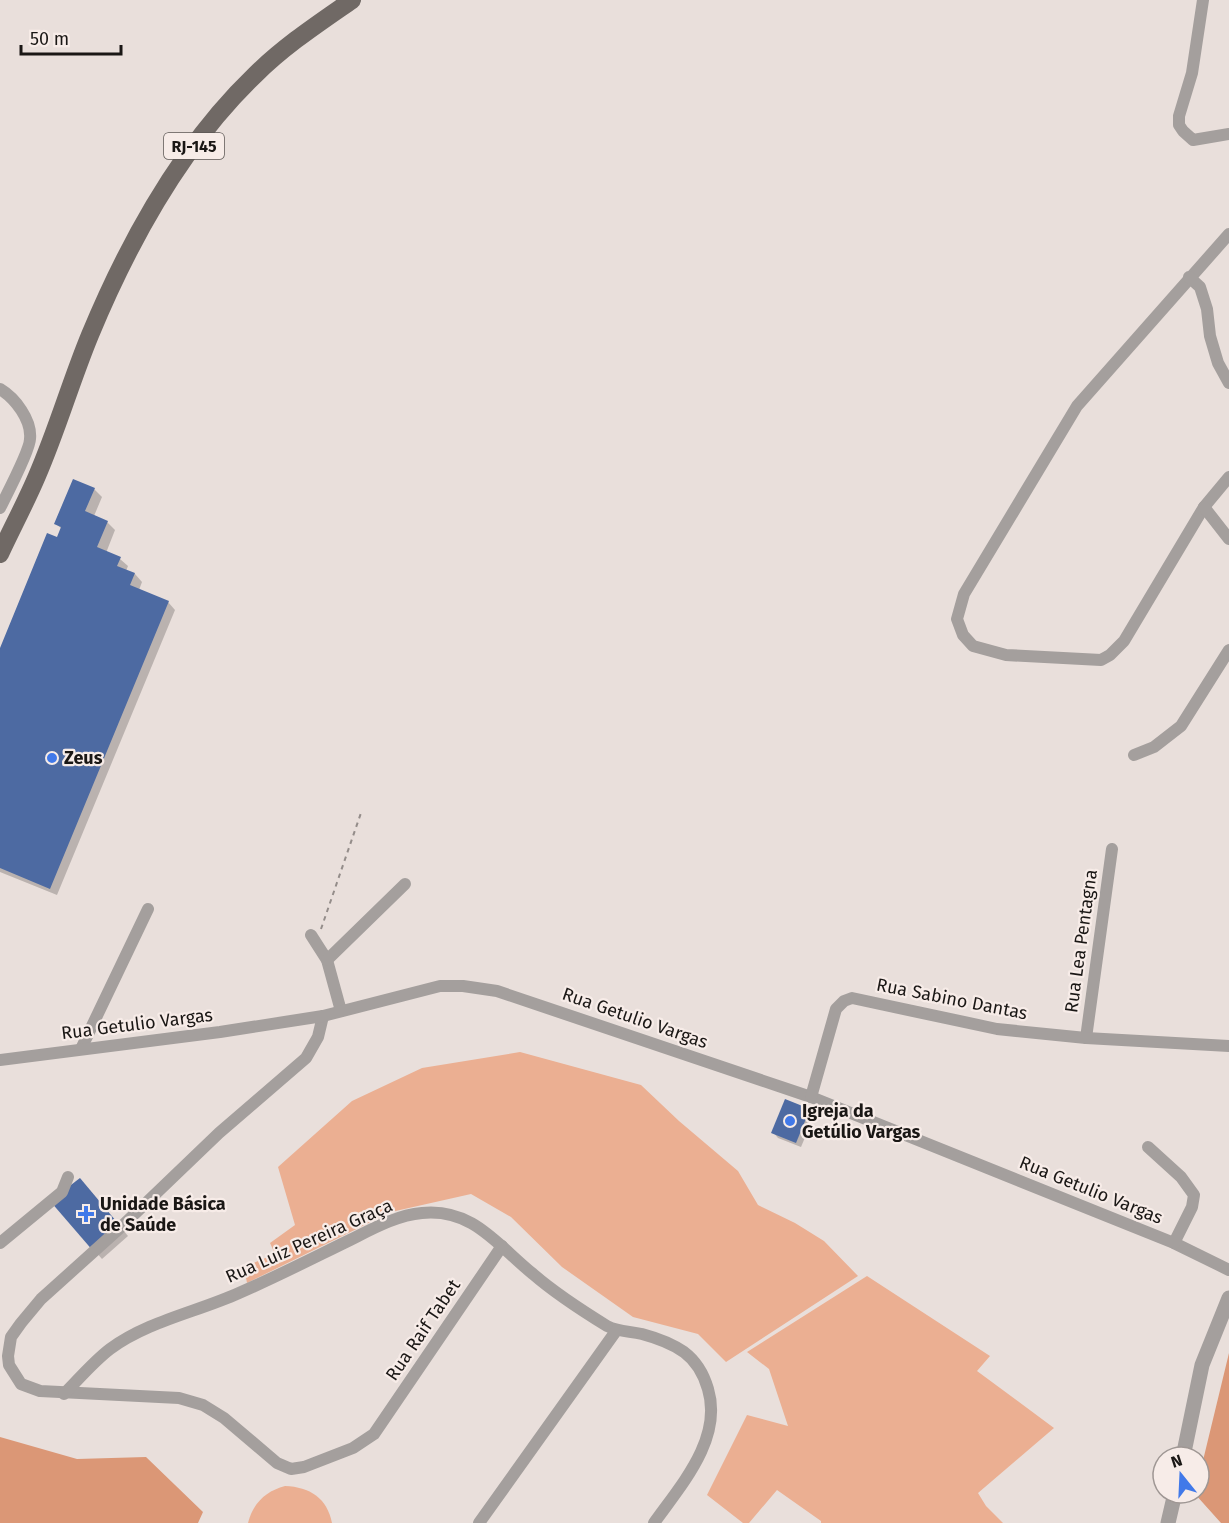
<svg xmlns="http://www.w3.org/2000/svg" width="1229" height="1523" font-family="'Fira Sans',sans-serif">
<rect width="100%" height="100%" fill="#e9dfdb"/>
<!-- green -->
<g fill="#ebaf92">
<polygon points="520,1052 641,1085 679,1121 738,1171 758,1205 795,1223 824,1241 858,1276 726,1362 698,1334 633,1317 562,1267 511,1217 471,1194 391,1212 247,1283 244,1267 275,1254 270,1243 295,1225 278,1167 352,1101 422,1068"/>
<polygon points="867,1276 990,1356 977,1371 1054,1428 978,1493 986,1506 1003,1523 821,1523 821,1521 777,1490 749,1523 743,1523 707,1495 747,1415 788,1426 769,1369 747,1352"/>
<path d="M 285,1486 C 310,1487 327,1498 332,1523 L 248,1523 C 253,1503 266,1491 285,1486 Z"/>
</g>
<!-- forest -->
<g fill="#db9776">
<polygon points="1229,1353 1229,1523 1221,1523 1195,1494 1199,1493 1199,1477"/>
<polygon points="0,1437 77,1459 146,1457 203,1512 198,1523 0,1523"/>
</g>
<!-- shadow -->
<g fill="#0003">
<polygon points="94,489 102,497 94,516 107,522 115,530 106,553 120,559 128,566 126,571 135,574 142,582 139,590 168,602 175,610 57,895 0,872 0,652 58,539 62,529 56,524"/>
<polygon points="809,1110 814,1116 801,1147 778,1138 773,1132"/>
<polygon points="87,1187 128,1236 102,1259 95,1251"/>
</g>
<!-- building -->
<g fill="#4d6aa2">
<polygon points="73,479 95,488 85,511 108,521 97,547 121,557 117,566 135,573 130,585 169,601 50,889 0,868 0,648 47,533 57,537 61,527 54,524"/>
<polygon points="785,1099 810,1109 796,1143 771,1133"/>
<polygon points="80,1178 121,1227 94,1252 50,1201"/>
</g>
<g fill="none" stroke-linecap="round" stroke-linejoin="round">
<!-- path -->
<polyline stroke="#948d8a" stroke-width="2" stroke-dasharray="4.5 4.5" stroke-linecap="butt" points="321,929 362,810"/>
<!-- minor -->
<g stroke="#a49f9d" stroke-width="12">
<polyline points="1203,0 1192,73 1179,116 1179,125 1183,131 1193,140 1229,134"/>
<polyline points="1229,234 1077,406 964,594 957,619 963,635 973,646 1006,655 1101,660 1110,655 1124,641 1204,507 1229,477"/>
<polyline points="1189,277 1200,287 1207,309 1210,336 1218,363 1229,383"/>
<path d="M 0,389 C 15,398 32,420 30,439 C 30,450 6,496 0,508"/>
<polyline points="1204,507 1229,539"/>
<polyline points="1134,755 1154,747 1181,726 1229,650"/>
<polyline points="311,935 327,960 341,1011"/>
<polyline points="327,960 405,884"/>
<polyline points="323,1016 318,1037 306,1058 219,1133 121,1227 41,1299 21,1323 11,1337 8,1356 9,1365 21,1384 40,1391 179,1398 203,1405 224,1418 277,1463 291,1469 304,1467 353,1448 374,1434 502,1246"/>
<polyline points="1086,1038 1112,849"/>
<polyline points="81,1049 148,909"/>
<polyline points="0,1060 220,1032 323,1016 440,986 463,986 497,991 811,1097 1174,1243 1229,1270"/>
<polyline points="811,1097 836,1009 844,1001 852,998 997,1029 1086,1038 1229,1046"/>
<polyline points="1148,1147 1181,1177 1194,1195 1192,1207 1174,1243"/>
<polyline points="0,1243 62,1192 68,1177"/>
<path d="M 64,1394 C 79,1379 93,1362 110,1349 C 148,1321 197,1312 239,1293 C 276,1277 313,1258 350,1240 C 372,1229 397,1215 422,1213 C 473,1208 497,1245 533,1274 C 556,1294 581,1310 607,1326 C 619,1332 629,1331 642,1334 C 657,1338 671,1343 684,1352 C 696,1361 704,1375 708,1389 C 723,1439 681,1485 654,1523"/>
<polyline points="479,1523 616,1331"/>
</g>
<!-- tertiary -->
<g stroke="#a49f9d" stroke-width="15">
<polyline points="1183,1457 1202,1365 1229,1298"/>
<polyline points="1168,1523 1175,1493"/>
</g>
<!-- primary -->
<path stroke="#706965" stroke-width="18" d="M 0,554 C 12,528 26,502 37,476 C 57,430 71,381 90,335 C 129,241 181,146 255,75 C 284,46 319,23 352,0"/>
</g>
<!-- markers -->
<g fill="#4179e9" stroke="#f7ece8" stroke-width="2">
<circle cx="52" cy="758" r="6"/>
<circle cx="790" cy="1121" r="6"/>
<path d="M83 1205h6v6h6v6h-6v6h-6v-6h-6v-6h6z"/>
</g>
<g text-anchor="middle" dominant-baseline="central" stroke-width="4.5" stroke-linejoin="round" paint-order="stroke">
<!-- shield labels -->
<rect fill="#f7ece8" stroke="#5c5754" stroke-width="1.5" x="164" y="133" width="60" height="26" rx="4.5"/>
<g font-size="16" font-weight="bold" fill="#1a1715">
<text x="194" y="146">RJ-145</text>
</g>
<!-- poi labels -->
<g font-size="18" font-weight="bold" fill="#1a1715" stroke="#f7ece8" text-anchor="start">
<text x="64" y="758">Zeus</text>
<text x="802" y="1111">Igreja da<tspan x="802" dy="21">Getúlio Vargas</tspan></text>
<text x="100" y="1204">Unidade Básica<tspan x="100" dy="21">de Saúde</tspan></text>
</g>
<!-- street labels -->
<g font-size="18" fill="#1a1715" stroke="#f7ece8">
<text transform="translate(1081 941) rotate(-82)">Rua Lea Pentagna</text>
<text transform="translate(952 999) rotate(11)">Rua Sabino Dantas</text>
<text transform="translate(635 1018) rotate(19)">Rua Getulio Vargas</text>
<text transform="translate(137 1024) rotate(-7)">Rua Getulio Vargas</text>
<text transform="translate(1091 1190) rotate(22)">Rua Getulio Vargas</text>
<text transform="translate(309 1241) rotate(-24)">Rua Luiz Pereira Graça</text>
<text transform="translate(423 1330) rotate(-56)">Rua Raif Tabet</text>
</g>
</g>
<!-- north arrow -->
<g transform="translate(1181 1475) rotate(342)"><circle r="28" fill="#f7ece8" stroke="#9f9794" stroke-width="1.5"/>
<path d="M0-4.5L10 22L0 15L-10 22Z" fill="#4179e9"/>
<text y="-9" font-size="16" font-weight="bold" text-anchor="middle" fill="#1a1715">N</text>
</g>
<!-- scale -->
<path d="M21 45v9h100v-9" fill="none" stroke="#1a1715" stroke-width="3"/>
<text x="30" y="45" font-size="18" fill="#1a1715" stroke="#f7ece8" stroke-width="4.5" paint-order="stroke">50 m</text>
</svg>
